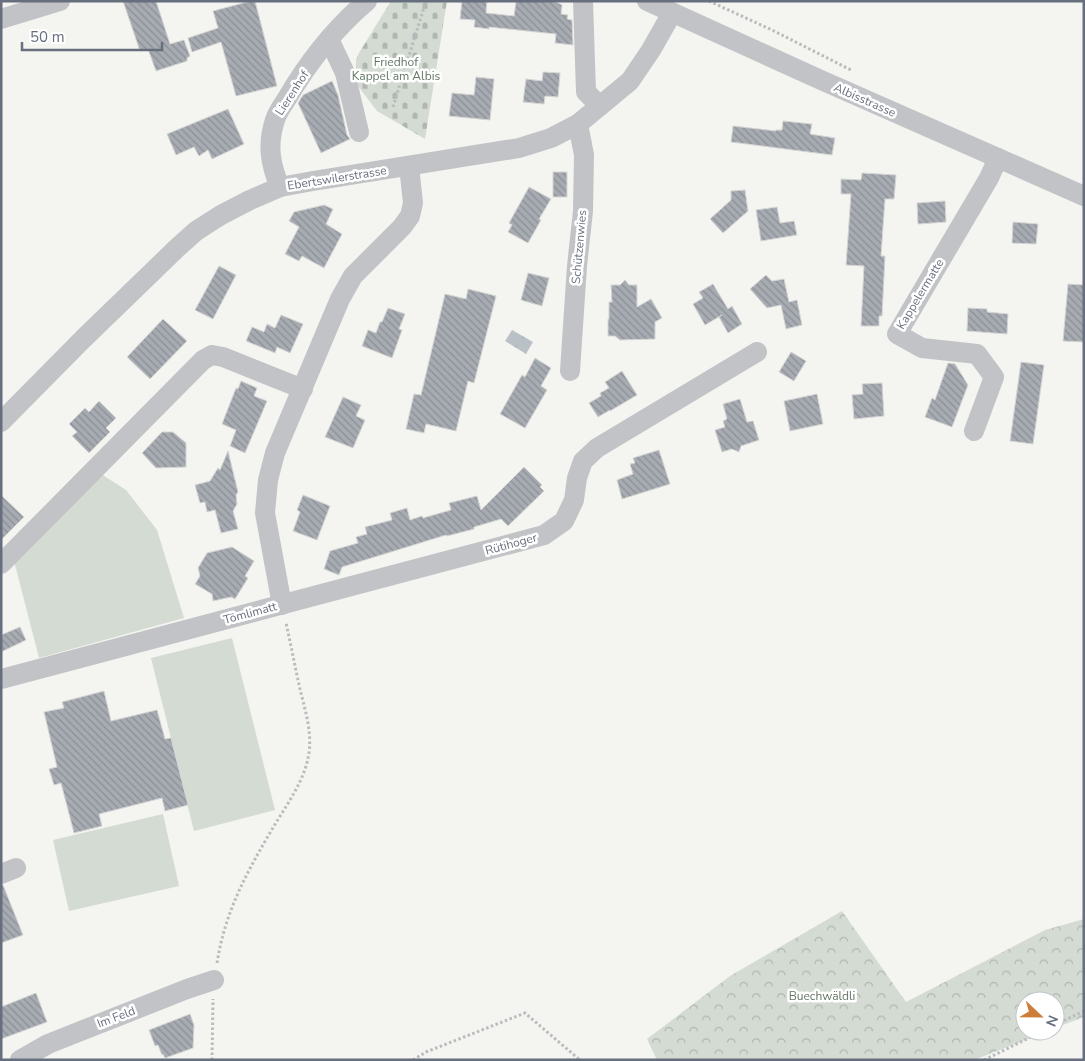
<svg xmlns="http://www.w3.org/2000/svg" width="1085" height="1061" font-family="'Nunito Sans',sans-serif">
<defs>
<pattern id="forest-crowns" width="20" height="18" patternUnits="userSpaceOnUse" patternTransform="scale(1.25)"><rect width="20" height="18" fill="#d4dbd3"/><path d="M2 6a3 3 0 1 1 6 0M12 15a3 3 0 1 1 6 0" fill="none" stroke="#b0b6b0"/></pattern>
<pattern id="cemetery-stones" width="16" height="16" patternUnits="userSpaceOnUse" patternTransform="scale(1.25)"><rect width="16" height="16" fill="#d4dbd3"/><path d="M2 7V4a2 2 0 0 1 4 0v3zM10 15v-3a2 2 0 0 1 4 0v3z" fill="#b0b6b0"/></pattern>
<pattern id="water-ripples" width="26" height="14" patternUnits="userSpaceOnUse" patternTransform="scale(1.25)"><rect width="26" height="14" fill="#bac1c6"/><path d="M2 4q2-2 4 0t4 0M15 11q2-2 4 0t4 0" fill="none" stroke="#9ba1a6"/></pattern>
<pattern id="building-back-hatch" width="6" height="6" patternUnits="userSpaceOnUse" patternTransform="scale(1.25)"><rect width="6" height="6" fill="#a7abb2"/><path d="M-1 5l2 2M0 0l6 6M5-1l2 2" fill="none" stroke="#8c8f96"/></pattern>
</defs>
<rect width="100%" height="100%" fill="#f4f4f1"/>
<!-- grass -->
<g fill="#d4dbd3">
<polygon points="98,472 126,490 157,530 184,618 39,658 13,557"/>
<polygon points="232,638 275,810 194,831 151,658"/>
<polygon points="163,814 179,886 69,911 53,840"/>
</g>
<!-- forest -->
<polygon fill="url(#forest-crowns)" points="842,911 906,1002 1045,930 1084,919 1084,1017 1055,1028 1055,1001 1025,1001 1025,1031 1048,1031 974,1060 657,1060 647,1039 730,976"/>
<!-- cemetery -->
<polygon fill="url(#cemetery-stones)" points="391,1 447,1 425,139 377,111 358,86 356,68 356,60 359,53"/>
<!-- water -->
<polygon fill="url(#water-ripples)" points="512,330 533,342 526,354 505,341"/>
<!-- building -->
<g fill="url(#building-back-hatch)" stroke="#d5d6d4">
<polygon points="123,1 156,1 170,44 184,40 190,56 187,58 187,61 156,71 148,49 140,51"/>
<polygon points="251,1 255,1 277,86 236,96 221,42 192,52 188,38 218,28 213,11"/>
<polygon points="462,1 487,1 486,13 514,16 516,1 554,1 562,5 561,14 568,15 567,19 572,20 573,45 555,43 556,34 489,27 489,29 474,27 475,20 460,19"/>
<polygon points="543,72 560,73 558,97 545,96 544,104 523,102 526,79 542,81"/>
<polygon points="476,77 494,79 490,120 449,116 452,93 474,95"/>
<polygon points="332,81 338,95 347,135 350,139 321,153 298,103 303,95"/>
<polygon points="228,109 244,144 212,159 208,150 199,156 194,147 176,155 167,134"/>
<polygon points="783,121 812,124 810,134 835,138 832,155 731,142 733,126 776,131 776,130 782,130"/>
<rect x="553" y="172" width="14" height="25"/>
<polygon points="862,173 896,175 894,199 885,199 881,256 885,256 882,316 879,316 879,326 861,326 864,266 846,265 851,194 841,194 841,179 861,180"/>
<polygon points="529,187 551,199 539,219 541,220 528,243 508,232 512,225 509,223"/>
<polygon points="745,190 748,211 723,233 710,219 731,200 731,191"/>
<polygon points="945,201 946,222 918,224 917,203"/>
<polygon points="324,205 333,209 326,224 342,234 324,268 302,256 299,261 285,254 299,227 289,221 294,212"/>
<polygon points="777,207 780,223 794,221 797,235 761,241 756,210"/>
<polygon points="1013,222 1038,224 1036,244 1012,243"/>
<polygon points="219,266 236,275 213,319 195,310"/>
<polygon points="528,273 549,278 542,306 521,300"/>
<polygon points="766,275 772,281 784,279 789,302 797,300 802,325 786,329 781,305 767,308 750,289"/>
<polygon points="625,280 629,285 637,285 637,307 651,299 662,318 655,322 655,339 620,340 615,336 608,336 608,319 609,319 609,302 612,302 611,285 620,285"/>
<polygon points="713,284 728,309 732,306 742,324 728,333 719,317 722,315 705,325 693,304 703,298 699,292"/>
<polygon points="1068,284 1084,285 1084,342 1063,341"/>
<polygon points="468,289 496,296 474,383 468,381 456,431 426,424 424,433 406,429 414,394 421,395 445,294 466,299"/>
<polygon points="388,308 405,314 399,329 402,330 392,358 362,346 368,330 376,333 380,322 382,322"/>
<polygon points="968,308 987,309 987,312 1008,314 1007,334 967,331"/>
<polygon points="281,315 303,324 290,353 277,347 275,353 246,341 252,327 264,332 267,324 275,328"/>
<polygon points="163,319 187,341 150,379 127,357"/>
<polygon points="791,352 806,361 794,381 779,372"/>
<polygon points="535,358 551,368 541,386 547,390 525,428 500,414 522,375 525,377"/>
<polygon points="1021,362 1044,365 1033,444 1010,441"/>
<polygon points="948,363 955,364 968,385 952,427 925,417 932,398 935,400"/>
<polygon points="622,371 637,395 610,411 610,410 598,417 589,403 601,396 600,393 609,388 605,382"/>
<polygon points="241,381 257,388 254,396 267,401 245,453 230,446 236,430 222,424 236,388 238,389"/>
<polygon points="882,383 884,416 854,419 852,395 863,394 862,384"/>
<polygon points="817,394 823,424 790,431 784,401"/>
<polygon points="343,397 361,405 356,416 365,420 353,448 325,437"/>
<polygon points="740,399 747,422 753,421 759,440 741,446 739,452 732,449 722,452 715,430 725,427 723,421 727,419 723,404"/>
<polygon points="99,401 116,418 106,428 110,432 89,453 72,436 77,432 69,424 85,408 89,412"/>
<polygon points="162,432 173,432 186,443 186,467 156,468 142,453"/>
<polygon points="659,450 670,484 622,499 617,480 633,474 630,464 635,463 633,458"/>
<polygon points="228,451 238,492 236,495 237,504 233,511 238,529 221,533 215,510 207,512 205,502 200,503 195,485 210,481 218,468 220,470"/>
<polygon points="524,467 542,485 540,487 544,491 508,526 501,519 474,527 474,529 447,536 446,535 342,567 339,575 324,569 330,551 358,543 356,537 367,534 365,527 392,520 390,513 407,508 410,520 422,516 423,518 451,510 449,503 477,496 481,510"/>
<polygon points="1,495 24,517 1,540"/>
<polygon points="303,495 330,506 317,540 293,531 300,512 297,510"/>
<polygon points="232,547 254,561 245,576 248,578 235,599 231,597 213,601 212,594 195,584 200,576 198,568 207,553"/>
<polygon points="20,627 26,640 1,652 1,635"/>
<polygon points="104,691 111,721 157,710 165,739 171,738 188,805 165,811 162,798 99,814 102,826 74,833 61,783 54,785 49,769 57,767 44,712 64,708 62,702"/>
<polygon points="3,885 23,935 1,943 1,886"/>
<polygon points="36,993 47,1022 1,1039 1,1007"/>
<polygon points="190,1014 194,1025 193,1048 165,1058 163,1054 162,1055 158,1045 155,1046 149,1030"/>
</g>
<g fill="none" stroke-linecap="round" stroke-linejoin="round">
<!-- path -->
<g stroke="#babbbe" stroke-width="3" stroke-dasharray="2.5 2.5" stroke-linecap="butt">
<polyline points="709,1 772,30 851,70"/>
<polyline points="393,107 426,1"/>
<path d="M 217,963 C 225,912 246,874 271,831 C 285,807 305,781 309,753 C 312,731 305,710 300,689 C 295,667 291,645 286,623"/>
<polyline points="1055,1025 1084,1011"/>
<polyline points="212,1060 213,999"/>
<polyline points="413,1060 426,1052 525,1013 580,1060"/>
<polyline points="984,1060 1043,1031"/>
</g>
<!-- minor -->
<g stroke="#c1c3c6" stroke-width="20">
<polyline points="583,1 586,92 600,106"/>
<polyline points="647,1 821,80 1084,196"/>
<polyline points="1,19 60,1"/>
<polyline points="329,39 345,73 359,132"/>
<path d="M 280,187 C 270,164 267,144 275,120 C 277,113 282,106 286,100 C 307,64 335,28 367,1"/>
<polyline points="570,371 577,266 583,211 584,155 578,124"/>
<polyline points="1,422 83,339 177,248 196,231 221,215 250,200 280,187 313,181 519,148 551,138 578,124 630,81 651,50 672,13"/>
<polyline points="974,431 994,377 977,354 922,348 897,334 989,178 998,158"/>
<polyline points="1,564 203,360 212,355 223,357 303,389"/>
<polyline points="282,605 265,513 268,480 275,453 340,299 353,276 402,227 410,216 413,203 409,166"/>
<polyline points="1,679 544,535 564,521 574,500 577,478 583,461 597,448 757,352"/>
<polyline points="1,874 16,868"/>
<polyline points="20,1060 48,1044 187,989 214,980"/>
</g>
</g>
<g text-anchor="middle" dominant-baseline="central" stroke-width="5" stroke-linejoin="round" paint-order="stroke">
<!-- park labels -->
<g font-size="12" fill="#657766" stroke="#fff">
<text x="396" y="62">Friedhof<tspan x="396" dy="14">Kappel am Albis</tspan></text>
<text x="822" y="996">Buechwäldli</text>
</g>
<!-- street labels -->
<g font-size="12" fill="#676f7e" stroke="#fff">
<text transform="translate(292 93) rotate(-57)">Lierenhof</text>
<text transform="translate(865 100) rotate(24)">Albisstrasse</text>
<text transform="translate(337 178) rotate(-9)">Ebertswilerstrasse</text>
<text transform="translate(579 247) rotate(-85)">Schützenwies</text>
<text transform="translate(920 294) rotate(-59)">Kappelermatte</text>
<text transform="translate(511 544) rotate(-15)">Rütihoger</text>
<text transform="translate(250 613) rotate(-15)">Tömlimatt</text>
<text transform="translate(116 1017) rotate(-21)">Im Feld</text>
</g>
</g>
<!-- border -->
<rect width="1085" height="1061" fill="none" stroke="#676f7e" stroke-width="5"/>
<!-- north arrow -->
<g transform="translate(1040 1016) rotate(112)"><circle r="24" fill="#ffffff" stroke="#c2c5cb"/>
<path d="M0-4L9 19L0 12L-9 19Z" fill="#cc7d3a"/>
<text y="-8" font-size="14" font-weight="bold" text-anchor="middle" fill="#676f7e">N</text>
</g>
<!-- scale -->
<path d="M22 42v8h140v-8" fill="none" stroke="#676f7e" stroke-width="2.5"/>
<text x="30" y="42" font-size="15" fill="#676f7e" stroke="#ffffff" stroke-width="4" paint-order="stroke">50 m</text>
</svg>
